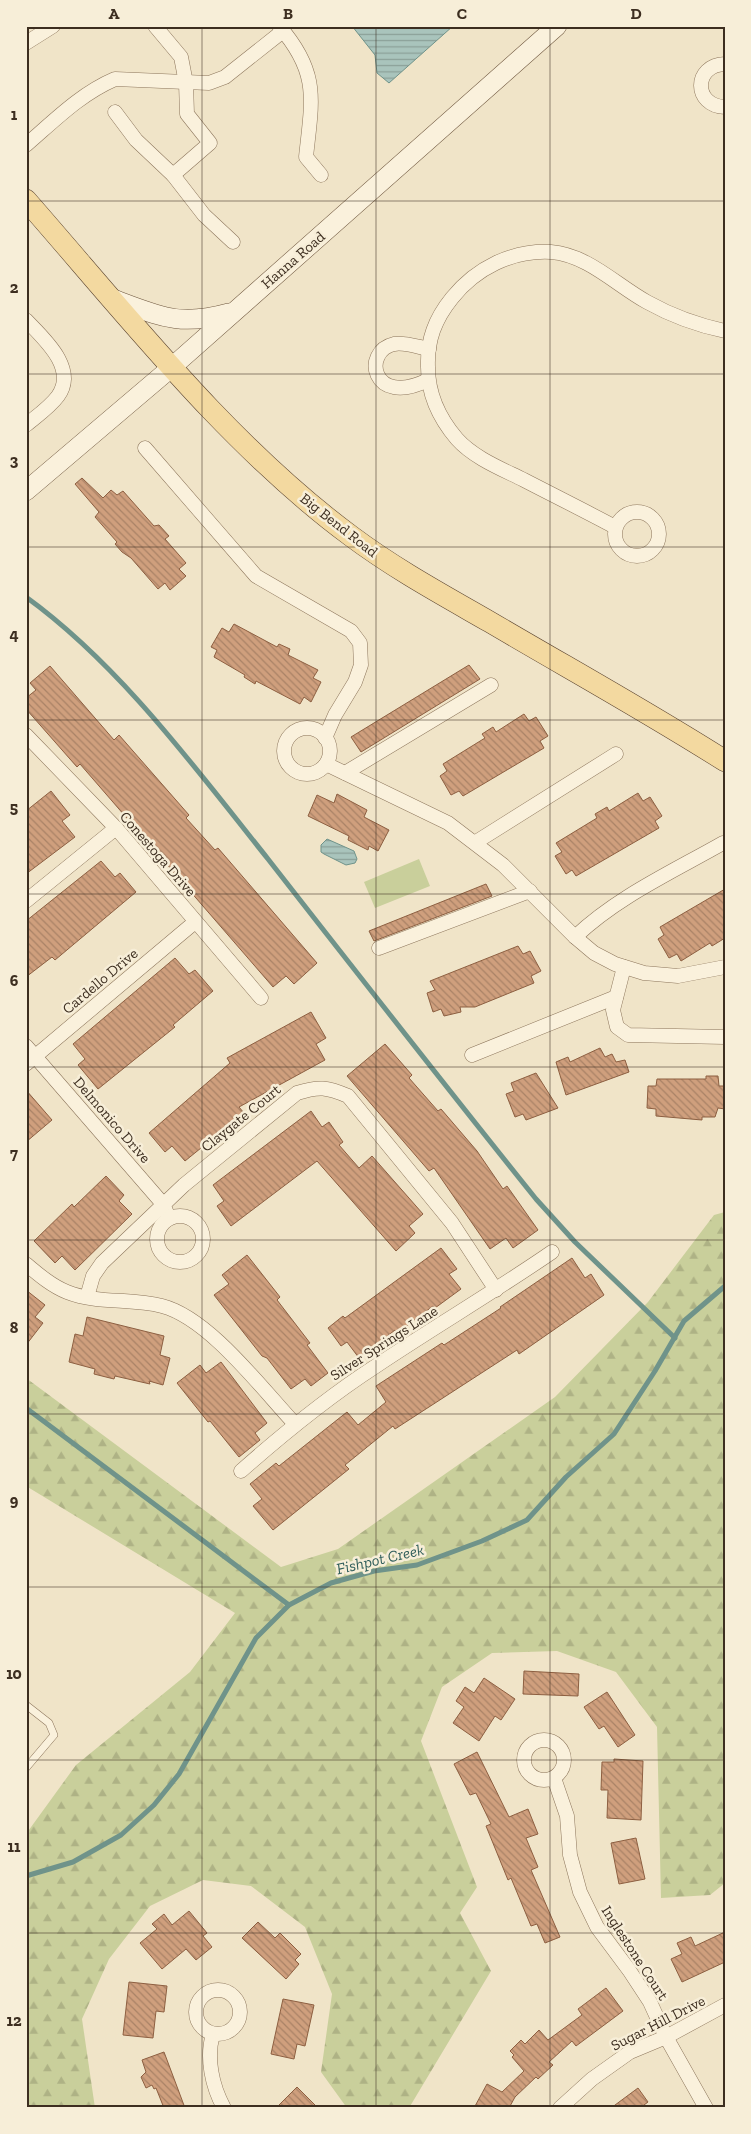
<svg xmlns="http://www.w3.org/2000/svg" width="751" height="2134" font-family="'Zilla Slab',serif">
<defs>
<pattern id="forest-firs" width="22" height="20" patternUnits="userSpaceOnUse" patternTransform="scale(1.25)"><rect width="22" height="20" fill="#c9cf9b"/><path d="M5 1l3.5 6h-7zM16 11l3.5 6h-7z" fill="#aeb285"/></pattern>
<pattern id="water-rules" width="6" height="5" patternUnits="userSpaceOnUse" patternTransform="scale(1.25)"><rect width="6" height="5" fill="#a9c4bc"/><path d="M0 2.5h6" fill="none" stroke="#8ba098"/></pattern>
<pattern id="building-back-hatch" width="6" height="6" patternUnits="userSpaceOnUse" patternTransform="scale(1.25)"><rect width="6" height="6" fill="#cf9f7d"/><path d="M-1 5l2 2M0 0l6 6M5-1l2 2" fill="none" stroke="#a98266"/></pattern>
</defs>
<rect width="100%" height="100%" fill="#f0e4c8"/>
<!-- forest -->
<polygon fill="url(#forest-firs)" points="725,1212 725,1883 710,1895 661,1898 657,1727 616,1672 557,1651 492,1653 442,1687 421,1741 477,1887 460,1913 491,1971 409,2108 347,2108 321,2072 332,1994 305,1927 251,1886 203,1880 150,1906 109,1959 82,2019 95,2108 26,2108 26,1834 76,1765 190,1672 235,1613 26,1486 26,1378 281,1567 338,1549 555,1397 648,1302 714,1215"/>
<!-- pitch -->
<polygon fill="#c9cf9b" points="419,859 430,886 375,908 364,882"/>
<!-- water -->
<g fill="url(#water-rules)" stroke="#6f938a">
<polygon points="352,26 453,26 389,83 377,73 375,55"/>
<polygon points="327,839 354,851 357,859 355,863 346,865 324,854 321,852 321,845"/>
</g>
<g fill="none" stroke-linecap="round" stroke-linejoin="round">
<!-- stream -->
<g stroke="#6f938a" stroke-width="5">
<path d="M 26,597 C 120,665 196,769 268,859 C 357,973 446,1087 536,1199 L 575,1242 L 675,1338"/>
<polyline points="26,1408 289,1605"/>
<polyline points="26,1876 73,1862 121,1835 154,1805 179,1774 256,1638 289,1605 331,1583 374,1571 417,1565 482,1541 527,1520 566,1477 614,1434 655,1371 684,1321 725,1286"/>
</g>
</g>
<!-- building -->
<g fill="url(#building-back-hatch)" stroke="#8d5f41">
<polygon points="82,478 103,498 111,490 117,495 123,491 154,526 159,525 169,536 165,539 186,563 179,569 186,576 170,590 165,583 158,589 131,558 122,552 115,544 117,542 95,517 99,512 75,484"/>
<polygon points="234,624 277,647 279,644 290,649 288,655 318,670 313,678 321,682 311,702 304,697 300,704 256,681 255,684 244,677 245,675 214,657 217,650 211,647 222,628 229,632"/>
<polygon points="469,665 480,679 361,752 351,737"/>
<polygon points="50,666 114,740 119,735 189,815 186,818 215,850 218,848 317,963 294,984 286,976 273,987 80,764 77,767 26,709 26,698 36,690 30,683"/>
<polygon points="524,714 529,721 536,717 548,736 540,741 544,748 463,796 459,791 451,795 440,776 447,771 443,764 485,738 482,734 493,727 496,732"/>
<polygon points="51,791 70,815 62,821 75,837 26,874 26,811"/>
<polygon points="638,793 643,801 650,797 662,816 655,821 659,828 576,876 572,870 566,874 555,856 562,852 556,843 597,818 595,814 607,807 609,811"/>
<polygon points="337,794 367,810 364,817 389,830 378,851 369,846 368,850 348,840 349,836 308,816 317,795 334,803"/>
<polygon points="101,861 115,877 120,873 136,892 55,960 52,957 26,977 26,921"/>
<polygon points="486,884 492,896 374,941 369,931"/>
<polygon points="725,889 725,938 712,946 710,943 681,961 677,954 669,958 658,939 664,935 660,927"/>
<polygon points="518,946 523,954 530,951 541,971 531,976 534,983 475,1007 460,1007 461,1012 444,1016 441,1009 433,1012 427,993 435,990 430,981"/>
<polygon points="175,958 189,974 195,970 213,991 173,1025 175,1027 98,1089 78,1065 85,1059 73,1044"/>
<polygon points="311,1012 326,1038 316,1044 325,1060 239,1107 244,1113 185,1161 172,1146 165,1152 149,1133 230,1063 227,1058"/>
<polygon points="385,1044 412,1075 409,1078 438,1111 441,1109 477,1151 503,1189 507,1186 538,1230 513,1248 506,1238 490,1249 434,1168 429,1171 347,1076"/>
<polygon points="600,1048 605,1057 612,1054 616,1062 625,1060 629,1072 566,1095 556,1062 568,1057 570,1062"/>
<polygon points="536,1073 558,1108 526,1120 523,1114 515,1117 506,1094 514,1091 511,1083"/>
<polygon points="706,1076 718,1076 719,1086 725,1086 725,1109 718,1108 715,1117 702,1117 702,1120 656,1116 656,1109 647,1108 648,1086 656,1086 657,1079 706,1079"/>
<polygon points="26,1090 52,1120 26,1142"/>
<polygon points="311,1111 322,1127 329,1122 343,1142 339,1145 359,1168 372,1156 423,1214 409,1226 415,1233 396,1251 317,1161 231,1226 217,1206 224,1201 213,1185"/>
<polygon points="106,1176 124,1195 119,1201 132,1214 75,1270 62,1256 55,1263 34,1241 72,1204 74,1207"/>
<polygon points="441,1248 457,1269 449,1274 461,1289 435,1308 433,1306 397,1333 395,1330 359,1358 347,1342 341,1346 328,1328 343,1316 345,1318"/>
<polygon points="247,1255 280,1297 277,1300 310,1343 307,1345 328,1373 311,1386 305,1379 291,1389 267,1358 262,1356 214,1295 229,1284 222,1275"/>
<polygon points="572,1258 585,1278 591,1274 604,1295 519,1354 517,1350 395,1429 393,1426 345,1465 349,1469 273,1530 253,1506 262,1499 250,1484 276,1463 279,1466 347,1412 358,1425 386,1402 376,1386 442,1343 444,1345 501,1308 500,1307"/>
<polygon points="26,1290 45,1305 35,1317 43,1323 26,1345"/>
<polygon points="87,1317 164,1336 160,1355 170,1358 163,1385 149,1381 150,1384 115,1376 114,1379 94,1374 95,1369 69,1362 75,1334 83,1336"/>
<polygon points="221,1362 267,1423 255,1433 260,1440 239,1457 210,1421 208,1422 177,1383 200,1365 206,1373"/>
<polygon points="524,1671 579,1674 578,1696 523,1694"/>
<polygon points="484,1678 515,1699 501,1720 495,1716 479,1741 453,1723 464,1707 456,1701 465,1687 474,1693"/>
<polygon points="607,1692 635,1735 618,1747 604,1726 599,1729 584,1707"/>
<polygon points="477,1752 509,1817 528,1809 538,1834 526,1838 538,1867 531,1870 560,1937 545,1943 537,1924 531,1926 511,1878 508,1880 486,1826 491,1824 476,1793 470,1795 454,1764"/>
<polygon points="614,1759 643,1761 641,1820 607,1818 608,1790 601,1790 602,1762 614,1762"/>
<polygon points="636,1838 645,1879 619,1884 611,1843"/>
<polygon points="189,1911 207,1933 203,1936 212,1947 196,1960 186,1949 162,1969 140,1943 157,1929 152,1924 164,1914 172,1925"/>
<polygon points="258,1922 275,1938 280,1933 301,1954 295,1960 299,1964 286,1979 242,1938"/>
<polygon points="725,1932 725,1962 682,1982 671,1959 682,1954 677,1943 691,1937 695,1946"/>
<polygon points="129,1982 167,1986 164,2012 156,2011 153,2038 123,2035"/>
<polygon points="606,1988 623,2011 576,2046 572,2041 549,2062 553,2065 538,2079 536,2077 515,2097 509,2108 474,2108 487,2084 502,2092 524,2071 512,2057 514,2055 510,2051 521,2040 525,2044 539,2030 548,2040 582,2015 578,2009"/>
<polygon points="283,1999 314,2005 305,2046 297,2044 294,2059 271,2054"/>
<polygon points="164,2052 185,2108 164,2108 156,2088 154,2089 152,2085 146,2088 141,2077 146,2072 142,2060"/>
<polygon points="297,2087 318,2108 276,2108"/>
<polygon points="638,2088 648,2102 640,2108 611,2108"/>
</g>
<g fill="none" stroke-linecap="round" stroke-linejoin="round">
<!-- lane casing -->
<g stroke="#8d765c" stroke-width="8">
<polyline id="lane" points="26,1705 49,1723 54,1735 26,1768"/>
</g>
<!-- street casing -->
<g stroke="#8d765c" stroke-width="15">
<g id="street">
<polyline points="155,26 181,57 186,83 187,114 210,143 173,175"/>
<path d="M 279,26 C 320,73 312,100 306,157 L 321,175"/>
<polyline points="26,43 53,26"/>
<path d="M 725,64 C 693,65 693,106 725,107"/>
<polyline points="115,112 136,140 173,175 204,215 233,242"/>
<path d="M 26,145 C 54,121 80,94 115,79 L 209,83 L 225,77 L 283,31"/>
<path d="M 26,320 C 43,338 78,368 58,396 C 50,407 37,416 26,425"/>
<path d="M 428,380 C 371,408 362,351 394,344 C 405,342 418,347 429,349"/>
<polyline points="145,448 256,576 351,631 360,643 361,665 355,682 335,715 325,738"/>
<circle cx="637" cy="534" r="22"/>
<path d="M 615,527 C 585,511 555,496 524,480 C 502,469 474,458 457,439 C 439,418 428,394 428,367 C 427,340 435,319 452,298 C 476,268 512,250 551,252 C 588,255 616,285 647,302 C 672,316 697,325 725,331"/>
<circle cx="307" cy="751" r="23"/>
<polyline points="26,735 116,828 261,998"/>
<polyline points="326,764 448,823 503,865 575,937 594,953 615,964 644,973 678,976 725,967"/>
<polyline points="345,773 491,685"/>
<polyline points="476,842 616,754"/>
<polyline points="26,901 116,828"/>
<path d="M 575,937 C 617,897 672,872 723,843"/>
<polyline points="379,948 530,891"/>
<polyline points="624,967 613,1010 617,1027 628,1035 725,1037"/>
<polyline points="26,1046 163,1204 169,1218"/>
<polyline points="472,1055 616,997"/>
<polyline points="26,1064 195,922"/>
<circle cx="180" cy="1239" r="23"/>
<path d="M 26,1264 C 39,1275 52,1286 67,1292 C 97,1304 131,1298 162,1306 C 209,1318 262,1389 295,1424"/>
<path d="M 87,1297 L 93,1276 L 102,1263 L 184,1185 L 297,1093 C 319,1086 327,1087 348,1096 L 452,1223 L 496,1290"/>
<path d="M 241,1471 C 284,1433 328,1397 376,1366 C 434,1327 494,1292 552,1252"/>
<circle cx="544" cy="1760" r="20"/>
<polyline points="554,1778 567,1816 570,1855 580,1892 597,1927 629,1970 650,2002 666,2037 706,2108"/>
<circle cx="218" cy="2012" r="22"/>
<path d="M 213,2034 C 206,2058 212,2086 224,2108"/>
<polyline points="560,2108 592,2079 630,2052 666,2037 725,2005"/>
</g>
</g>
<!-- secondary casing -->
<g stroke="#6f573f" stroke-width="20">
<g id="secondary">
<path d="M 113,299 C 160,316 178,327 229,313"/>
<polyline points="26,491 172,367 557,26"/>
</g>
</g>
<!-- primary casing -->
<g stroke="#5b4430" stroke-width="22">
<path id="primary" d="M 26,200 C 126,314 229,446 351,536 C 395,569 443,595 490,622 C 568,668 648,712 725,761"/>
</g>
<!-- lane -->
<use href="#lane" stroke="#faf1dc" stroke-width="7"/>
<!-- street -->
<use href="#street" stroke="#faf1dc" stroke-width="14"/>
<!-- secondary -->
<use href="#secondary" stroke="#faf1dc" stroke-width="19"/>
<!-- primary -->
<use href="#primary" stroke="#f3d9a0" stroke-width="21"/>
</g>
<!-- grid -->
<path fill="none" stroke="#3d2e20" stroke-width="1" stroke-opacity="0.55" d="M 202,26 L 202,2108M 376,26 L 376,2108M 550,26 L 550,2108M 26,201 L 725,201M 26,374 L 725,374M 26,547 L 725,547M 26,720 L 725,720M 26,894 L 725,894M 26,1067 L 725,1067M 26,1240 L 725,1240M 26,1414 L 725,1414M 26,1587 L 725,1587M 26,1760 L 725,1760M 26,1933 L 725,1933"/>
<g text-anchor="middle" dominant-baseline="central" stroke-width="5" stroke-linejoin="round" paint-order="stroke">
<!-- street labels -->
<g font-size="15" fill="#3d2e20" stroke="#f7eed8">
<text transform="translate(293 260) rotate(-41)">Hanna Road</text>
<text transform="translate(339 525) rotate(38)">Big Bend Road</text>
<text transform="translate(158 854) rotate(49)">Conestoga Drive</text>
<text transform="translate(100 981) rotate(-40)">Cardello Drive</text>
<text transform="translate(241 1118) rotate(-39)">Claygate Court</text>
<text transform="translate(112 1120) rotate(49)">Delmonico Drive</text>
<text transform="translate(384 1343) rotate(-33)">Silver Springs Lane</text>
<text transform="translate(635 1953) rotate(57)">Inglestone Court</text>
<text transform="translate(658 2023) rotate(-27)">Sugar Hill Drive</text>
</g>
<!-- water labels -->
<g font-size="16" font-style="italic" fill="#2f5d5a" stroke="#f7eed8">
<text transform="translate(380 1559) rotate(-13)">Fishpot Creek</text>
</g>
</g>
<!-- border -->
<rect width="751" height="2134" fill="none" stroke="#f7eed8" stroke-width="55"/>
<rect x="28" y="28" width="696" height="2078" fill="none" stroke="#3d2e20" stroke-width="2"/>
<g font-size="16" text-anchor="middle" font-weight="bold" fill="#3d2e20">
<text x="114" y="19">A</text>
<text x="288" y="19">B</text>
<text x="462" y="19">C</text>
<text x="636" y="19">D</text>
<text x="14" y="120">1</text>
<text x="14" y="293">2</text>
<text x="14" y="466">3</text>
<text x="14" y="640">4</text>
<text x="14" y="813">5</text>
<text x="14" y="986">6</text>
<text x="14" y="1159">7</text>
<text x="14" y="1333">8</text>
<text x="14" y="1506">9</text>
<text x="14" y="1679">10</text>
<text x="14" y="1852">11</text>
<text x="14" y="2026">12</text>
</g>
</svg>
